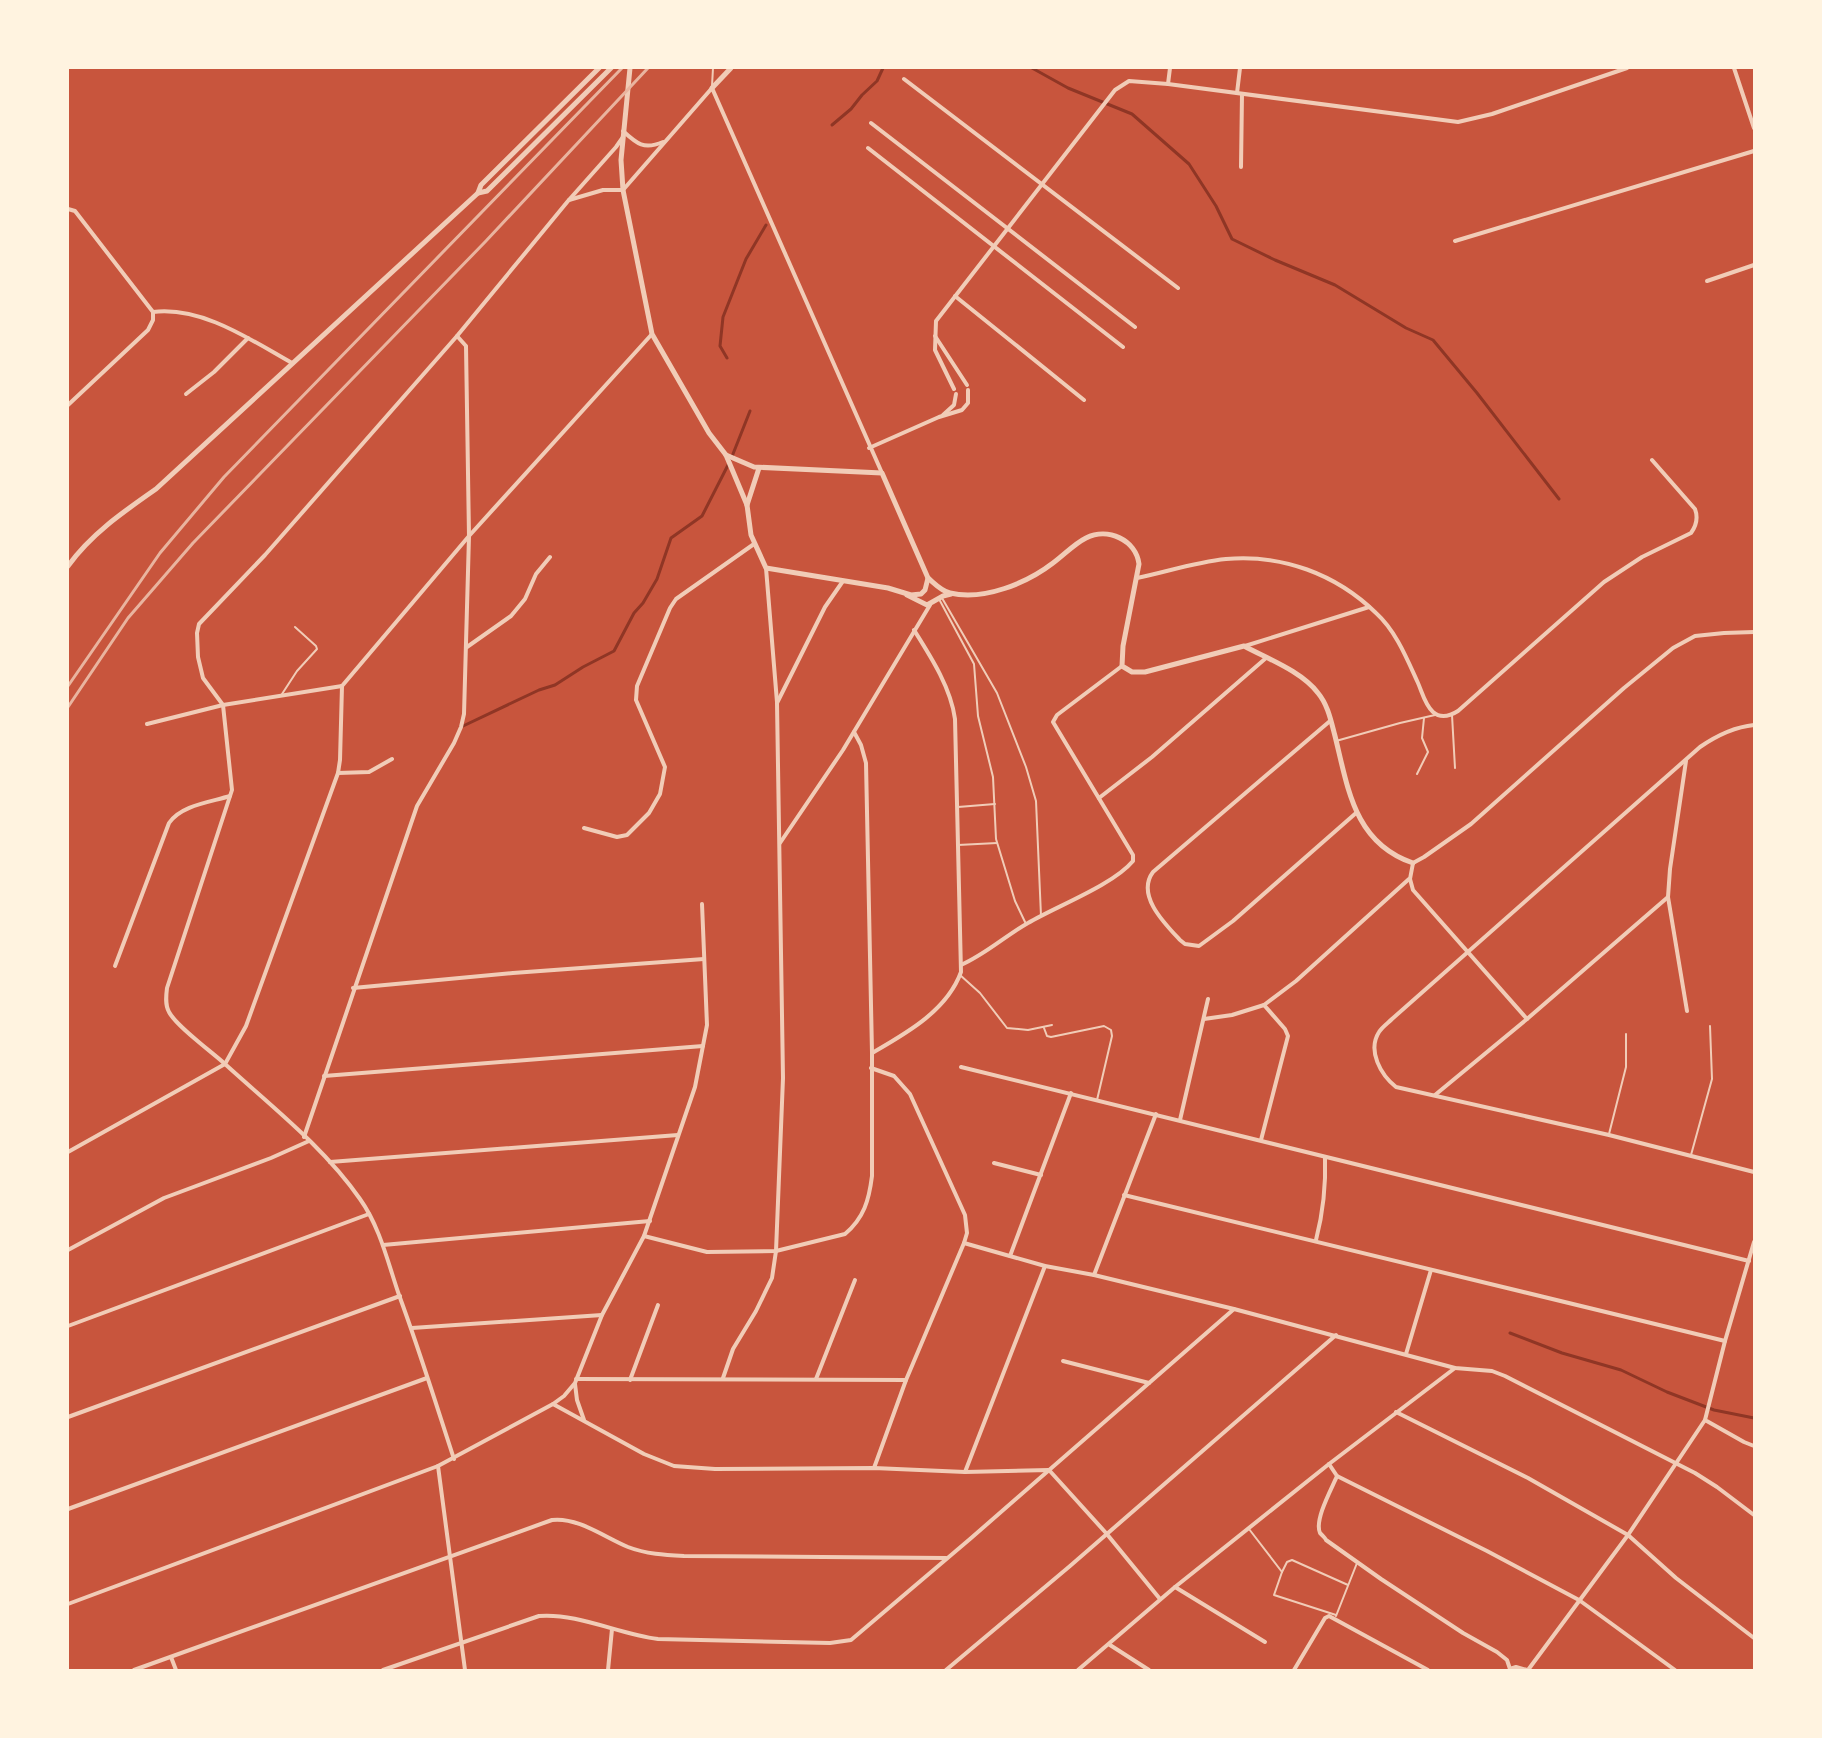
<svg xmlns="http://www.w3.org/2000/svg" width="1822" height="1738" font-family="Mulish,sans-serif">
<rect width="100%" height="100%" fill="#c8553d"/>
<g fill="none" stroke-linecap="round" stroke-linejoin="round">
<!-- stream -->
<g stroke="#8f3625" stroke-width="3">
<polyline points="1032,68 1068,88 1132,114 1189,164 1216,206 1232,239 1275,260 1335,285 1406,328 1433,340 1477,393 1559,499"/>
<polyline points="832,125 851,109 862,95 877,81 883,68"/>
<polyline points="727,358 720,346 723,317 746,259 766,225"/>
<polyline points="731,459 750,411"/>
<polyline points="461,727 539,690 555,685 583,667 614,651 634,613 643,603 657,579 671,538 702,516 728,465"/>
<polyline points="1510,1333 1562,1353 1621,1370 1667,1392 1714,1410 1754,1418"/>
</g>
<!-- service -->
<g stroke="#f1ccb7" stroke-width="2">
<polyline points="712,86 713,68"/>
<polyline points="942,598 997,693 1026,767 1036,801 1041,916"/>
<polyline points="939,599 974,664 978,716 993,777 996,839 1015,901 1026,924"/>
<polyline points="282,694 297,671 317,649 316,646 295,627"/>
<polyline points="1452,715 1455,768"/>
<polyline points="1336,741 1400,723 1435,715"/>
<polyline points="1417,774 1428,752 1422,738 1424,718"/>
<polyline points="958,807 995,804"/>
<polyline points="958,845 997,843"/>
<polyline points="960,975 980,993 1007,1028 1028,1030 1052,1025"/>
<polyline points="1044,1028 1047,1036 1051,1037 1104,1026 1111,1030 1112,1036 1097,1100"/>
<polyline points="1609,1134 1626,1067 1626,1034"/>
<polyline points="1691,1155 1712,1079 1710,1026"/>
<polyline points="1249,1529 1282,1572 1274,1595 1336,1615"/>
<polyline points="1282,1572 1287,1562 1292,1560 1348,1585"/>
<polyline points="1336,1616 1357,1563"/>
</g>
<!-- minor -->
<g stroke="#f1ccb7" stroke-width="4">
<polyline points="1734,68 1754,128"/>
<polyline points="904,79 1178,288"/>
<polyline points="1168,84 1170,68"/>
<polyline points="1237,93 1240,68"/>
<polyline points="871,123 1135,327"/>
<path d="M 623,131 C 637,144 644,150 663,142"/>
<polyline points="868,148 1123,347"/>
<polyline points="1241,167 1242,94"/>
<polyline points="569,200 603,190 623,190 712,88 882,473"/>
<polyline points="68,209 75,211 153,312 153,320 148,330 68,405"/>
<polyline points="1455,241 1754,151"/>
<polyline points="1707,281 1754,265"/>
<polyline points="955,296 1084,400"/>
<path d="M 153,312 C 202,306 251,340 292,363"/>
<polyline points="935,336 967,385"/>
<polyline points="954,389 935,350 936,321 1115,90 1129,81 1168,84 1458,122 1492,114 1627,68"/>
<polyline points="186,394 214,372 248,338"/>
<polyline points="943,415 954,405 956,394"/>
<polyline points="869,448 939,417 962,410 968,403 968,390"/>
<polyline points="766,568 777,702"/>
<path d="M 1137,578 C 1166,572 1196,562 1226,559 C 1282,554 1336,574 1376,613 C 1396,631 1407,659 1418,683 C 1422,692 1425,705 1433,712 C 1441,719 1450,716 1458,711 L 1604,582 L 1642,557 L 1691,533 C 1696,526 1698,517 1695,509 L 1652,460"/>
<polyline points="1245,646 1369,607"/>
<polyline points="467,647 511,616 525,599 536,574 550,557"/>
<path d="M 342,686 L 340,760 L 338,773 L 246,1026 L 225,1064 C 271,1106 324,1147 360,1199 C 380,1227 388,1263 399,1295 C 419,1349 436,1404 454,1459"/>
<polyline points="342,686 469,536 652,334"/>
<path d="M 1330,721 L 1153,872 C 1136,895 1164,923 1180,940 L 1185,944 L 1199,946 L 1233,921 L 1356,813"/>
<polyline points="147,724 223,705 342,686"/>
<path d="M 1754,725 C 1734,727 1716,736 1700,747 L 1392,1019 C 1388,1023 1382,1027 1379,1032 C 1367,1051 1381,1075 1396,1087 L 1609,1135 L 1754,1172"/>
<polyline points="1686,761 1670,869 1668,897 1687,1011"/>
<polyline points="338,773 369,772 392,759"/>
<polyline points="1099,798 1152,757 1266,658"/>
<polyline points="584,828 617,837 627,835 649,813 660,794 665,767 636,700 637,686 670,608 676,599 754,544"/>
<polyline points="780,843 843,750 930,605"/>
<path d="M 961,965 C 986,954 1005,936 1028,923 C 1057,906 1113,885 1133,861 L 1133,855 L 1053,722 L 1057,715 L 1122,666"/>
<path d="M 115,966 L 169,823 C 181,805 211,802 230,796"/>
<polyline points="353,988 513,973 704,959"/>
<polyline points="1204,1019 1232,1015 1264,1005 1296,981 1409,879"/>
<polyline points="1527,1019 1413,890 1410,879 1413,863 1424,857 1471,824 1624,688 1673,648 1695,636 1724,633 1754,632"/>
<path d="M 872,1053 C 905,1034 947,1011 961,972 L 955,719 C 951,688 931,657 914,630"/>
<polyline points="961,1067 1749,1261"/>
<polyline points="871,1068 894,1076 910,1094 965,1215 967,1233 964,1243 906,1380 874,1468"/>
<polyline points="324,1076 703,1046"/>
<polyline points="1435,1095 1527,1019 1668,897"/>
<polyline points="1180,1120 1208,999"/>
<polyline points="304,1137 417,806 454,743 461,727 464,714 469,536 466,346 457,336"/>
<polyline points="1261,1140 1288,1036 1285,1029 1264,1005"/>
<path d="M 68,1152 L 225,1064 C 212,1052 176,1026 169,1012 C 165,1005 166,996 167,988 L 232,790 L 223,705 L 203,678 L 198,657 L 197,633 L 199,624 L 265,555 L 457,336 L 568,201 L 616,147 L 623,137"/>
<polyline points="330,1162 678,1135"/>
<polyline points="994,1163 1041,1175"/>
<polyline points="1124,1195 1725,1341"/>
<path d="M 644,1236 L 707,1252 L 776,1251 L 845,1234 C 864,1218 869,1200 872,1176 L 872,1053 L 866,763 L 861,745 L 854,732"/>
<path d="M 1316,1240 C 1323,1213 1326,1185 1325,1157"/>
<polyline points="1754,1242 1725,1341 1705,1420 1744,1442 1754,1446"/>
<polyline points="964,1243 1045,1266 1094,1275 1234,1309 1455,1368 1492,1371 1505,1376 1695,1473 1717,1487 1754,1515"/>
<polyline points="383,1245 650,1221"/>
<polyline points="68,1250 164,1198 271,1158 309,1141"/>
<polyline points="1010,1256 1071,1093"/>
<polyline points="1094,1275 1156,1114"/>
<polyline points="68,1326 369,1214"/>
<polyline points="412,1328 602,1315"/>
<polyline points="1406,1354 1431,1270"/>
<polyline points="1063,1361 1149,1383"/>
<polyline points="723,1378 733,1349 756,1311 772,1278 776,1251 783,1078 777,703 825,607 843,581"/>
<polyline points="576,1379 906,1380"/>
<polyline points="816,1379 855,1280"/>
<polyline points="630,1380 658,1305"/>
<polyline points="575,1384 577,1400 584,1420"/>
<polyline points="553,1404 564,1396 575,1383 602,1315 644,1236 695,1087 707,1025 702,904"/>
<polyline points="1396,1412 1528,1478 1628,1535 1676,1578 1754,1638"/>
<polyline points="68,1417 400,1296"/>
<polyline points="1329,1464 1337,1476 1487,1551 1579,1600 1675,1670"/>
<polyline points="438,1466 465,1670"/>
<polyline points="965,1472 1045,1266"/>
<path d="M 1337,1476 C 1332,1488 1314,1520 1320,1533 C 1320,1533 1326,1539 1326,1540 L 1381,1579 L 1463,1633 L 1497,1652 L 1507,1660 L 1510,1669 L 1516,1667 L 1527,1670"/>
<polyline points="68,1509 427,1378"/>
<polyline points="1175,1587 1265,1642"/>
<polyline points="68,1604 438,1466 553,1404 644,1454 674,1466 715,1469 874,1468 965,1472 1049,1470 1106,1533 1160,1599"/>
<polyline points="1110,1645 1149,1670"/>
<polyline points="171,1657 176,1670"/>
<path d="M 134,1670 L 552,1520 C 578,1517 604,1537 628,1547 C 646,1554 665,1555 684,1556 L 946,1558"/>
<path d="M 383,1670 L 539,1616 C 579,1613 618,1634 658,1639 L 830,1643 L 851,1640 L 970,1539 L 1234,1309"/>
<polyline points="608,1670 612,1629"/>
<polyline points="946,1670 1070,1566 1336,1335"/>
<polyline points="1078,1670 1175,1587 1329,1464 1455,1368"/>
<polyline points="1294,1670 1325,1618 1329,1616 1428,1670"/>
<polyline points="1528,1670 1628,1535 1705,1420"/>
</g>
<!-- tertiary -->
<g stroke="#f1ccb7" stroke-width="5">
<polyline points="630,68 621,160 623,190 652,334 709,433 726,455 747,505 751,535 766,568 888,588 911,595 921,594 925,590 928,578"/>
<polyline points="712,88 731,68"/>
<polyline points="478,193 487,191 611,68"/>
<path d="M 726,455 L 754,467 L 882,473 L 928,578 C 935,584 941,591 950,593 C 984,601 1027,583 1053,563 C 1064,555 1074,544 1086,538 C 1108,527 1136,540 1139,564 L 1123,646 L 1122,666 L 1132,672 L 1145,672 L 1244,646 C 1268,659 1301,671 1318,693 C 1328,705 1331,721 1335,736 C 1348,788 1354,843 1413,863"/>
<polyline points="747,505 759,468"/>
<path d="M 68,566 C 91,534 123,512 156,489 L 478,193 L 481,185 L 599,68"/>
<polyline points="907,595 927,605 943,596 951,594"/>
</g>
<!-- rail -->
<g stroke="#e9b49f" stroke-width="3">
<polyline points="68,686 160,553 224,477 622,68"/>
<polyline points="68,707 128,618 193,543 485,242 648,68"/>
</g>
</g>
<!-- border -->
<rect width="1822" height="1738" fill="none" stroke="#fff3e0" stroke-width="138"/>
</svg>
